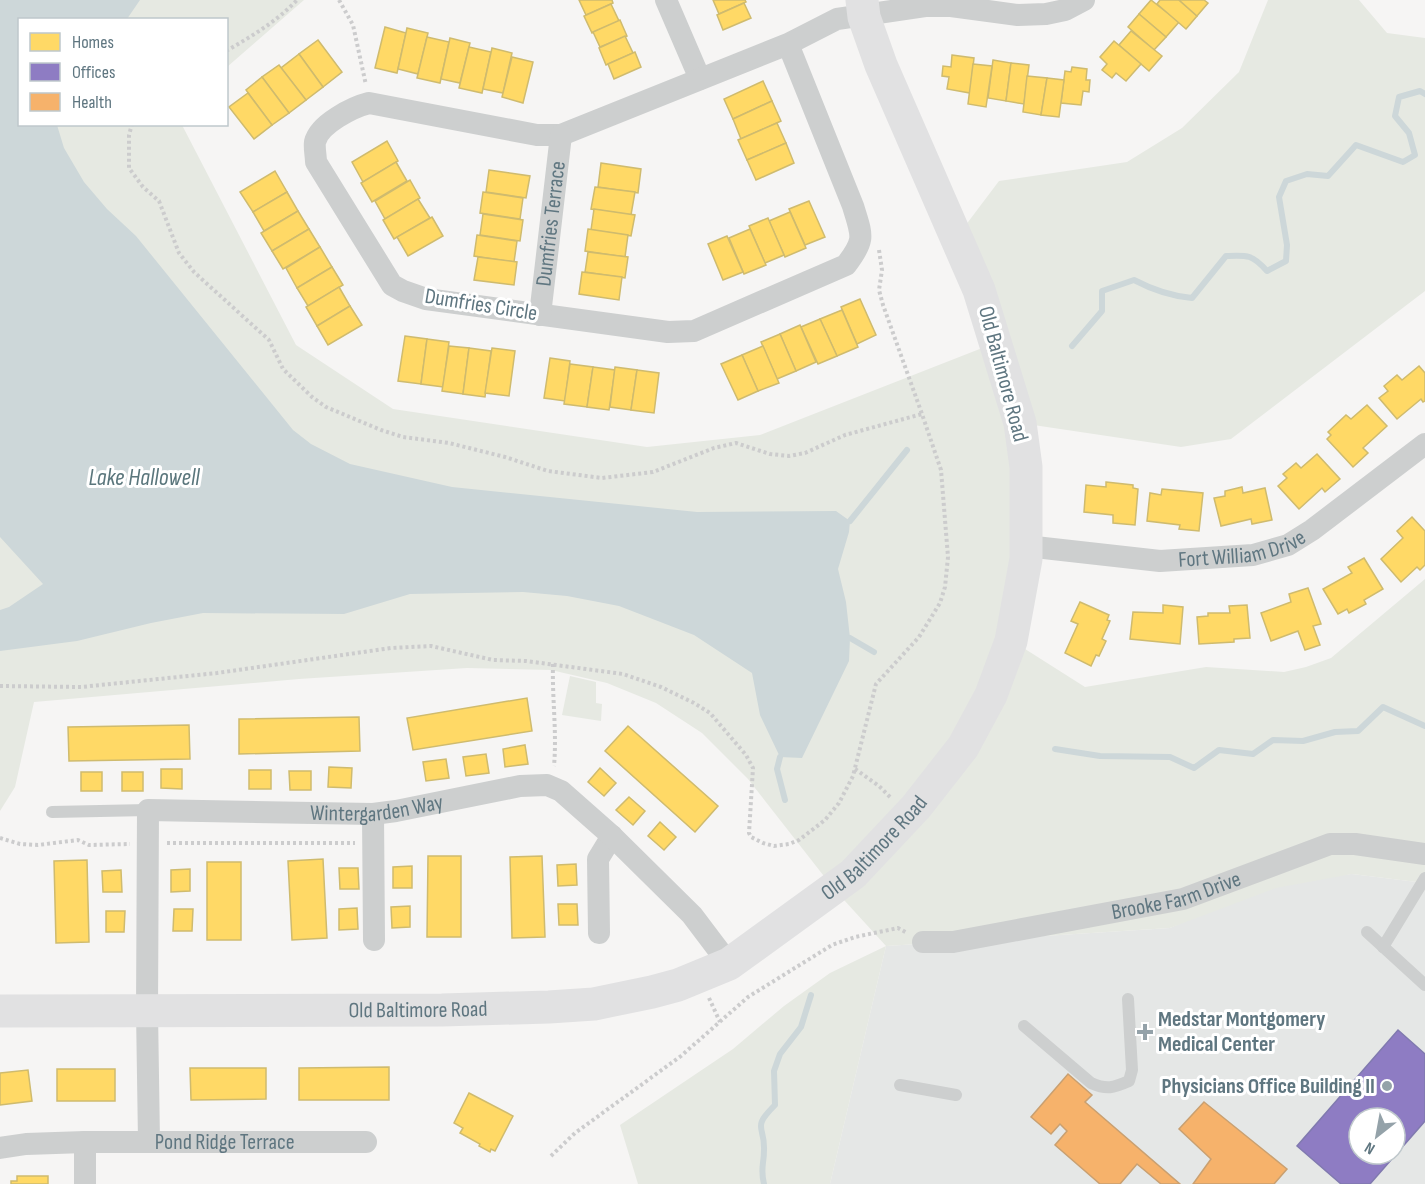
<svg xmlns="http://www.w3.org/2000/svg" width="1425" height="1184" font-family="'Sofia Sans Condensed',sans-serif">
<rect width="100%" height="100%" fill="#f6f5f4"/>
<!-- built -->
<path fill="#e5e7e6" fill-rule="evenodd" d="M 1352,874 L 1425,883 L 1425,1184 L 830,1184 L 886,946 L 1170,928 L 1276,880 ZM 1359,1118 L 1395,1118 L 1395,1154 L 1359,1154 Z"/>
<!-- green -->
<g fill="#e6e9e2">
<polygon points="0,0 304,0 227,67 226,20 20,20 20,124 182,125 296,345 393,409 647,447 760,435 995,343 956,238 999,181 1127,162 1182,128 1239,72 1268,0 1359,0 1387,33 1425,38 1425,291 1231,439 1181,447 1020,423 1011,640 1085,687 1206,667 1284,672 1306,667 1331,658 1425,579 1425,883 1352,874 1276,888 1170,928 886,946 830,1184 638,1184 620,1125 733,1049 784,1006 830,973 886,946 834,889 748,779 702,733 656,703 607,683 551,670 467,668 299,679 34,702 15,787 0,811"/>
<polygon points="570,676 596,682 596,703 602,704 601,721 562,715"/>
</g>
<!-- water -->
<polygon fill="#cdd7d9" points="0,0 140,0 127,19 20,20 20,124 57,125 64,148 84,182 107,209 136,236 293,430 311,444 350,464 452,487 697,512 836,511 850,521 849,532 838,569 846,602 850,638 849,661 802,758 780,757 760,715 752,673 694,635 619,606 567,596 523,592 410,594 344,614 203,613 151,623 77,641 0,651 0,610 9,607 43,584 0,537"/>
<!-- homes -->
<g fill="#ffd966" stroke="#cfbb6e" stroke-width="1.5">
<polygon points="579,0 612,0 613,3 586,15"/>
<polygon points="713,0 745,0 746,2 719,14"/>
<polygon points="1151,0 1179,22 1166,37 1139,14"/>
<polygon points="1160,0 1179,0 1197,16 1186,29 1157,4"/>
<polygon points="1179,0 1204,0 1208,3 1197,16"/>
<polygon points="744,3 751,18 723,30 717,15"/>
<polygon points="611,4 619,21 592,33 584,16"/>
<polygon points="1139,14 1166,37 1154,50 1128,27"/>
<polygon points="620,20 627,36 600,47 593,32"/>
<polygon points="385,27 406,33 397,73 375,68"/>
<polygon points="407,28 428,33 418,74 398,69"/>
<polygon points="1131,31 1162,56 1149,71 1119,45"/>
<polygon points="625,36 633,53 606,65 599,48"/>
<polygon points="427,37 449,42 440,83 417,78"/>
<polygon points="450,38 470,43 460,83 441,79"/>
<polygon points="318,40 342,72 323,87 299,54"/>
<polygon points="1114,41 1141,64 1126,81 1116,73 1112,78 1102,70 1107,64 1100,57"/>
<polygon points="469,47 491,52 482,93 459,88"/>
<polygon points="492,48 512,53 503,93 483,89"/>
<polygon points="635,52 641,67 614,79 608,64"/>
<polygon points="299,54 323,87 306,100 281,68"/>
<polygon points="952,55 974,58 970,93 947,89 949,77 942,76 943,66 951,67"/>
<polygon points="512,57 533,62 523,103 502,97"/>
<polygon points="993,60 1011,63 1006,101 988,98"/>
<polygon points="1011,63 1029,65 1024,104 1006,101"/>
<polygon points="973,64 992,66 986,107 968,104"/>
<polygon points="279,65 306,100 289,113 262,77"/>
<polygon points="1072,67 1087,69 1086,80 1090,80 1089,92 1083,91 1081,105 1061,103 1065,71 1071,72"/>
<polygon points="1027,76 1047,78 1041,115 1023,112"/>
<polygon points="262,77 289,113 272,125 246,90"/>
<polygon points="1047,78 1064,80 1059,117 1041,115"/>
<polygon points="763,81 772,101 733,119 724,99"/>
<polygon points="248,93 272,125 254,139 229,107"/>
<polygon points="772,101 781,121 741,139 733,119"/>
<polygon points="777,123 786,143 747,160 738,140"/>
<polygon points="387,141 398,161 363,182 352,162"/>
<polygon points="786,143 794,163 756,180 747,160"/>
<polygon points="396,162 407,181 372,202 361,183"/>
<polygon points="601,163 641,169 638,193 598,187"/>
<polygon points="489,170 530,176 526,198 486,192"/>
<polygon points="275,171 287,192 253,212 240,192"/>
<polygon points="410,180 420,198 385,219 375,201"/>
<polygon points="595,187 635,192 631,215 591,209"/>
<polygon points="287,192 298,211 264,231 253,212"/>
<polygon points="483,192 523,198 520,219 480,213"/>
<polygon points="418,199 430,218 394,239 383,220"/>
<polygon points="809,201 825,237 805,245 789,209"/>
<polygon points="594,209 635,215 631,236 591,230"/>
<polygon points="298,211 309,229 272,251 261,233"/>
<polygon points="790,212 806,248 785,257 769,221"/>
<polygon points="483,214 523,220 520,241 480,235"/>
<polygon points="432,217 443,236 408,256 397,237"/>
<polygon points="768,218 784,255 765,263 749,226"/>
<polygon points="309,229 320,247 283,269 272,251"/>
<polygon points="588,229 628,235 625,257 585,251"/>
<polygon points="750,229 766,265 744,274 729,238"/>
<polygon points="477,235 517,241 514,262 474,256"/>
<polygon points="727,236 743,272 723,280 708,244"/>
<polygon points="320,247 332,267 297,288 286,268"/>
<polygon points="588,252 628,257 625,278 585,272"/>
<polygon points="478,257 517,262 514,285 474,280"/>
<polygon points="332,267 343,285 308,306 297,288"/>
<polygon points="582,272 622,277 619,300 579,294"/>
<polygon points="339,287 350,306 317,326 306,307"/>
<polygon points="860,299 876,335 857,344 841,307"/>
<polygon points="350,306 362,325 328,345 317,326"/>
<polygon points="842,310 858,347 837,356 820,319"/>
<polygon points="820,319 837,356 818,364 801,327"/>
<polygon points="800,325 816,362 796,371 780,334"/>
<polygon points="780,334 796,371 777,379 761,342"/>
<polygon points="405,336 427,339 421,384 398,381"/>
<polygon points="427,339 449,342 443,387 421,384"/>
<polygon points="449,346 469,348 463,394 442,391"/>
<polygon points="763,346 779,383 758,391 742,355"/>
<polygon points="469,348 491,351 485,397 463,394"/>
<polygon points="492,348 515,351 509,396 485,393"/>
<polygon points="742,355 758,391 738,400 721,364"/>
<polygon points="550,358 570,361 565,401 544,398"/>
<polygon points="570,364 593,367 587,407 564,404"/>
<polygon points="1419,366 1425,373 1425,401 1423,402 1421,399 1397,419 1379,398 1388,391 1384,386 1397,375 1402,380"/>
<polygon points="593,367 615,370 609,410 587,407"/>
<polygon points="615,367 637,370 631,410 610,407"/>
<polygon points="637,370 659,373 654,413 631,410"/>
<polygon points="1367,405 1387,426 1363,448 1368,453 1353,467 1327,439 1331,435 1328,432 1346,415 1351,419"/>
<polygon points="1317,454 1340,479 1325,492 1322,488 1299,509 1278,486 1287,478 1283,474 1296,463 1301,468"/>
<polygon points="1106,482 1133,485 1133,488 1138,489 1135,525 1113,523 1113,515 1084,512 1086,485 1106,487"/>
<polygon points="1242,487 1243,493 1265,488 1272,520 1252,524 1251,519 1221,526 1214,498 1225,496 1225,491"/>
<polygon points="1162,489 1203,493 1199,531 1179,529 1180,525 1147,521 1150,493 1161,495"/>
<polygon points="1412,517 1425,531 1425,565 1420,570 1417,567 1401,582 1381,559 1403,538 1397,531"/>
<polygon points="1364,558 1383,589 1364,600 1366,604 1349,613 1347,609 1338,614 1323,589 1352,573 1348,567"/>
<polygon points="1308,588 1321,624 1313,626 1320,645 1305,650 1298,631 1271,641 1261,613 1291,602 1289,594"/>
<polygon points="1080,602 1109,615 1107,620 1110,621 1102,639 1106,641 1099,656 1096,655 1091,666 1065,653 1078,624 1071,621"/>
<polygon points="1163,605 1183,607 1180,644 1130,639 1133,612 1163,613"/>
<polygon points="1247,605 1250,638 1234,639 1234,642 1199,644 1197,617 1208,616 1208,613 1230,613 1229,606"/>
<polygon points="527,698 532,731 413,750 407,718"/>
<polygon points="359,717 360,751 239,754 239,719"/>
<polygon points="189,725 190,759 69,761 68,727"/>
<polygon points="628,726 718,806 695,832 605,751"/>
<polygon points="525,745 528,764 505,767 503,749"/>
<polygon points="486,754 489,773 466,776 463,757"/>
<polygon points="446,759 449,778 426,781 423,762"/>
<polygon points="329,767 352,768 351,788 328,787"/>
<polygon points="600,768 616,783 604,796 588,782"/>
<polygon points="161,769 182,769 182,789 161,788"/>
<rect x="249" y="770" width="22" height="19"/>
<polygon points="289,771 311,771 311,790 290,790"/>
<rect x="81" y="772" width="21" height="19"/>
<rect x="122" y="772" width="21" height="19"/>
<polygon points="629,797 645,811 633,825 616,810"/>
<polygon points="660,822 676,837 664,850 648,836"/>
<polygon points="428,856 461,856 461,937 427,937"/>
<polygon points="542,856 545,937 512,938 510,857"/>
<polygon points="323,859 327,938 292,940 288,861"/>
<polygon points="87,860 89,942 56,943 54,861"/>
<rect x="207" y="862" width="34" height="78"/>
<polygon points="576,864 577,885 558,886 557,865"/>
<polygon points="412,866 412,888 393,888 393,867"/>
<polygon points="339,868 358,868 359,889 340,889"/>
<polygon points="190,869 190,891 171,892 171,870"/>
<polygon points="121,870 122,892 103,892 102,871"/>
<polygon points="558,904 577,904 578,925 559,925"/>
<polygon points="410,906 410,927 392,928 391,907"/>
<polygon points="357,908 358,929 339,930 339,909"/>
<polygon points="174,909 193,909 192,931 173,931"/>
<polygon points="106,911 125,911 124,932 106,932"/>
<polygon points="389,1067 389,1100 299,1100 299,1068"/>
<polygon points="190,1068 266,1068 266,1099 191,1100"/>
<rect x="57" y="1069" width="58" height="32"/>
<polygon points="28,1070 32,1101 0,1105 0,1073"/>
<polygon points="469,1093 513,1116 495,1151 491,1149 490,1152 479,1146 480,1144 460,1133 463,1128 454,1123"/>
<polygon points="17,1176 48,1176 48,1184 11,1184 11,1181 17,1181"/>
</g>
<!-- offices -->
<path fill="#8e7cc3" stroke="#807aaf" stroke-width="1.5" fill-rule="evenodd" d="M 1398,1030 L 1425,1054 L 1425,1121 L 1370,1184 L 1341,1184 L 1297,1146 ZM 1359,1118 L 1395,1118 L 1395,1154 L 1359,1154 Z"/>
<!-- health -->
<g fill="#f6b26b" stroke="#c9a071" stroke-width="1.5">
<polygon points="1068,1074 1092,1095 1085,1102 1180,1184 1161,1184 1137,1164 1120,1184 1100,1184 1055,1145 1067,1131 1060,1124 1051,1134 1031,1117"/>
<polygon points="1204,1102 1287,1169 1274,1184 1193,1184 1211,1159 1179,1129"/>
</g>
<g fill="none" stroke-linecap="round" stroke-linejoin="round">
<!-- stream -->
<g stroke="#cdd7d9" stroke-width="6">
<path d="M 1072,346 L 1102,311 L 1102,291 L 1134,280 C 1153,290 1170,296 1192,298 L 1226,256 C 1247,255 1252,254 1267,271 L 1286,261 L 1287,245 L 1279,197 L 1286,181 L 1307,174 L 1328,176 L 1356,145 L 1403,162 L 1415,155 L 1409,133 L 1395,116 L 1399,97 L 1420,91 L 1425,94"/>
<polyline points="850,521 907,450"/>
<polyline points="850,638 874,652"/>
<polyline points="1055,749 1100,756 1170,757 1194,768 1219,750 1253,754 1273,740 1303,741 1335,732 1358,731 1383,707 1425,726"/>
<polyline points="780,757 777,769 785,800"/>
<path d="M 764,1184 C 760,1168 764,1165 764,1150 C 765,1125 751,1129 775,1105 L 774,1071 L 780,1054 L 801,1027 L 811,995"/>
</g>
<!-- path -->
<g stroke="#cccccd" stroke-width="4" stroke-dasharray="3 3" stroke-linecap="butt">
<polyline points="339,0 353,25 366,85"/>
<path d="M 226,51 C 252,36 276,22 297,0"/>
<polyline points="879,250 882,270 879,290 883,305 922,414"/>
<path d="M 553,664 C 552,698 557,732 554,766"/>
<polyline points="0,686 81,687 217,673 391,648 431,646 493,660 526,661 623,674 661,687 694,703 710,713 746,755 753,768 749,833 751,837 763,843 774,846 789,844 799,840 825,820 839,803 853,776 876,684 919,637 940,603 945,587 948,557 941,470 922,414 845,435 805,453 789,456 770,454 736,443 714,448 653,472 602,478 548,471 505,457 449,443 403,437 381,430 326,407 312,397 283,369 269,340 194,272 179,253 159,201 143,187 129,168 129,135 132,124"/>
<polyline points="855,769 879,786 891,798"/>
<polyline points="0,838 20,844 38,845 78,840 89,845 130,844"/>
<polyline points="167,843 355,843"/>
<polyline points="709,998 720,1022"/>
<polyline points="551,1156 575,1133 681,1056 748,997 832,945 855,937 898,928 907,933"/>
</g>
<!-- lane -->
<g stroke="#cdcfcf" stroke-width="12">
<polyline points="52,812 148,810"/>
<polyline points="1367,932 1425,985"/>
<polyline points="1383,947 1425,878"/>
<path d="M 1024,1026 L 1091,1083 C 1107,1090 1113,1088 1129,1081 L 1132,1070 L 1128,999"/>
<polyline points="900,1085 956,1095"/>
</g>
<!-- street -->
<g stroke="#cdcfcf" stroke-width="22">
<polyline points="666,0 700,79"/>
<path d="M 788,44 L 853,206 C 862,236 866,239 846,265 L 694,331 L 668,332 L 426,299 L 403,291 L 392,285 L 316,162 C 316,156 314,148 315,142 C 319,124 353,107 369,103 L 537,135 L 561,135 L 788,44 L 837,19 L 925,6 L 951,6 L 1018,15 L 1046,14 L 1065,10 L 1084,0"/>
<path id="s1" d="M 540,315 L 561,135"/>
<path id="s2" d="M 1026,546 L 1160,561 L 1253,555 L 1288,545 L 1312,530 L 1425,444"/>
<polyline points="373,814 374,940"/>
<polyline points="599,933 598,859 612,836"/>
<path id="s3" d="M 923,942 L 953,942 L 1183,899 L 1330,844 L 1355,844 L 1425,854"/>
<path id="s4" d="M 149,1141 L 147,1011 L 148,810 L 373,814 L 396,811 L 520,786 L 547,785 L 561,791 L 612,836 L 692,915 L 729,964"/>
<polyline points="85,1142 85,1184"/>
<path id="s5" d="M 0,1148 L 26,1144 L 85,1142 L 366,1142"/>
</g>
<!-- secondary -->
<path stroke="#e1e1e2" stroke-width="33" id="s6" d="M 0,1011 L 442,1010 L 549,1007 L 594,1004 L 652,992 L 678,985 L 729,964 L 853,874 L 916,807 L 963,747 L 991,695 L 1011,641 L 1026,559 L 1026,467 L 1020,423 L 979,290 L 881,65 L 864,17 L 862,0"/>
</g>
<!-- markers -->
<g fill="#94a2a9" stroke="#fff" stroke-width="2">
<path d="M1142 1023h6v6h6v6h-6v6h-6v-6h-6v-6h6z"/>
<circle cx="1387" cy="1086" r="6"/>
</g>
<g text-anchor="middle" dominant-baseline="central" stroke-width="6" stroke-linejoin="round" paint-order="stroke">
<!-- street labels -->
<g font-size="22" fill="#5f7680" stroke="#fff">
<text stroke="none"><textPath href="#s1" startOffset="92">Dumfries Terrace</textPath></text>
<text transform="translate(481 305) rotate(9)">Dumfries Circle</text>
<text transform="translate(1003 374) rotate(75)">Old Baltimore Road</text>
<text stroke="none"><textPath href="#s2" startOffset="218">Fort William Drive</textPath></text>
<text stroke="none"><textPath href="#s4" startOffset="560">Wintergarden Way</textPath></text>
<text stroke="none"><textPath href="#s6" startOffset="922">Old Baltimore Road</textPath></text>
<text stroke="none"><textPath href="#s3" startOffset="258">Brooke Farm Drive</textPath></text>
<text stroke="none"><textPath href="#s6" startOffset="418">Old Baltimore Road</textPath></text>
<text stroke="none"><textPath href="#s5" startOffset="225">Pond Ridge Terrace</textPath></text>
</g>
<!-- poi labels -->
<g font-size="22" font-weight="bold" fill="#5f7680" stroke="#fff" text-anchor="start">
<text x="1158" y="1019">Medstar Montgomery<tspan x="1158" dy="25">Medical Center</tspan></text>
<text x="1375" y="1086" text-anchor="end">Physicians Office Building II</text>
</g>
<!-- water labels -->
<g font-size="24" font-style="italic" fill="#5a767c" stroke="#fff">
<text x="144" y="477">Lake Hallowell</text>
</g>
</g>
<!-- legend -->
<rect x="18" y="18" width="210" height="108" fill="#ffffff" stroke="#bfc8cc" stroke-width="1.5"/>
<rect x="30" y="33" width="30" height="18" fill="#ffd966" stroke="#bfc8cc" stroke-width="1.5"/>
<text x="72" y="48" font-size="18" fill="#5f7680">Homes</text>
<rect x="30" y="63" width="30" height="18" fill="#8e7cc3" stroke="#bfc8cc" stroke-width="1.5"/>
<text x="72" y="78" font-size="18" fill="#5f7680">Offices</text>
<rect x="30" y="93" width="30" height="18" fill="#f6b26b" stroke="#bfc8cc" stroke-width="1.5"/>
<text x="72" y="108" font-size="18" fill="#5f7680">Health</text>
<!-- north arrow -->
<g transform="translate(1377 1136) rotate(211)"><circle r="28" fill="#ffffff" stroke="#bfc8cc" stroke-width="1.5"/>
<path d="M0-4.5L10 22L0 15L-10 22Z" fill="#94a2a9"/>
<text y="-9" font-size="16" font-weight="bold" text-anchor="middle" fill="#5f7680">N</text>
</g>
</svg>
